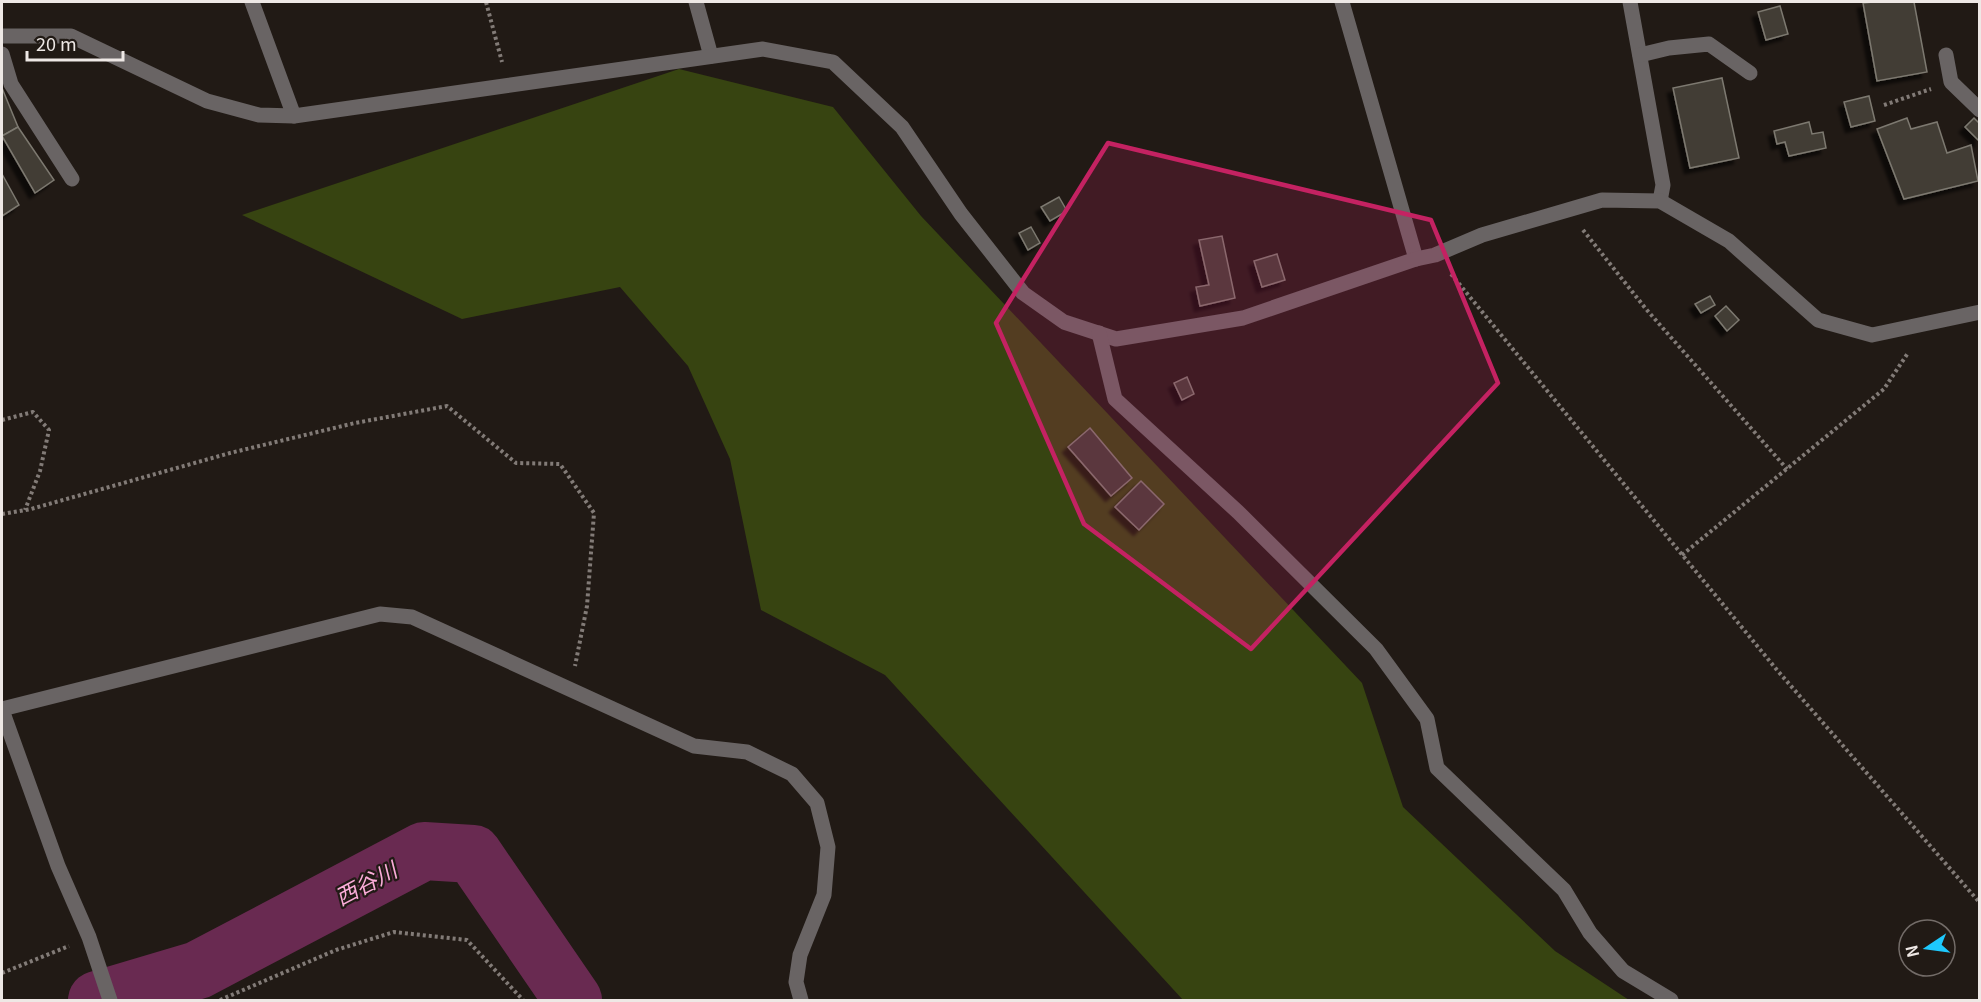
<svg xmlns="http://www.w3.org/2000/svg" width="1981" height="1002" font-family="Georgia,'Noto Sans JP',serif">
<defs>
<filter id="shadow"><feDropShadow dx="-5.5" dy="5.5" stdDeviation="1.5" flood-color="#0009"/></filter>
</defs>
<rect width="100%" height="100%" fill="#211a15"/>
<!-- green -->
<polygon fill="#374411" points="679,69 833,107 921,216 1362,683 1403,807 1555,951 1629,1000 1183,1000 885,675 761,610 730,459 688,366 620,287 462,319 242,215"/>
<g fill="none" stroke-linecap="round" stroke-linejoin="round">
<!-- river -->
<polyline stroke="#692a51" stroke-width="58" points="97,1000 198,970 424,851 473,854 573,1000"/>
</g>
<!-- building -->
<g fill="#423e36" stroke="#7d7970" stroke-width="1.5" filter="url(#shadow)">
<polygon points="1873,2 1914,2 1927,72 1877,81 1863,3"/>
<polygon points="1780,6 1788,34 1766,40 1758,12"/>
<polygon points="1722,78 1739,158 1690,168 1673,88"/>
<polygon points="2,88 18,127 2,136"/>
<polygon points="1869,96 1875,121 1851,127 1844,102"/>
<polygon points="1907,118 1911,129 1937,122 1947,153 1971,145 1978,181 1904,199 1877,129"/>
<polygon points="1974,118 1980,124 1980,142 1965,127"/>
<polygon points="1809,122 1812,134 1823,132 1826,148 1789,156 1785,142 1777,144 1774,131"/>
<polygon points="18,127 54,180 35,193 2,136"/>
<polygon points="2,174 19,205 2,216"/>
<polygon points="1059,197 1067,211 1050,221 1041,207"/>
<polygon points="1031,227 1040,243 1028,250 1019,233"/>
<polygon points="1222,236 1235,298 1200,306 1196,287 1209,285 1199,240"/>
<polygon points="1277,254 1285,280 1262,287 1254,261"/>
<polygon points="1710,296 1715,305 1701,313 1695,304"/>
<polygon points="1726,306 1739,320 1727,331 1715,316"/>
<polygon points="1187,377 1194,394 1182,400 1174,383"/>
<polygon points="1090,428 1132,478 1111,496 1068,447"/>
<polygon points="1141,481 1164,504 1139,530 1115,507"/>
</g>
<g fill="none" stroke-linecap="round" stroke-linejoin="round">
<!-- path -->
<g stroke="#827b77" stroke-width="4" stroke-dasharray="3 3" stroke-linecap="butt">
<polyline points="486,2 502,62"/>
<polyline points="1884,105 1931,89"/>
<polyline points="1583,230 1646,309 1787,469"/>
<polyline points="1451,274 1777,670 1980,903"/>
<polyline points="2,420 33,412 49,430 40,471 25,510"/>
<polyline points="2,514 31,509 230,453 355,423 447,406 516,463 560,464 594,513 587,606 575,666"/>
<polyline points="1682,555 1884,389 1908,353"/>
<polyline points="2,973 69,946"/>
<polyline points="220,1000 336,950 394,932 467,940 523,1000"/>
</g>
<!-- street -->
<g stroke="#696464" stroke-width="15">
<polyline points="252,2 294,116"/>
<polyline points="696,2 711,56"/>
<polyline points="1342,2 1416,259"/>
<polyline points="1630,2 1663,185 1660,201"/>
<polyline points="2,36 71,36 207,101 259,115 294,116 763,49 833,62 902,127 961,214 1023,293 1064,322 1116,339 1243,318 1416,259 1435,255 1482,235 1602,200 1660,201 1729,241 1818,320 1872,335 1980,312"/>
<polyline points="2,54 11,84 72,179"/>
<polyline points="1640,55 1669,48 1709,44 1750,73"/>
<polyline points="1946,55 1951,82 1980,110"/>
<polyline points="1099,333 1115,399 1238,512 1376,649 1427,719 1437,768 1564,890 1590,933 1623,971 1671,1000"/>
<polyline points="2,709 380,614 412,617 694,746 747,752 792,774 817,803 828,847 824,895 800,955 796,982 801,1000"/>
<polyline points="2,710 58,866 89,937 110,1000"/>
</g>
</g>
<!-- marked area -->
<path fill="#c42262" fill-opacity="0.2" stroke="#c42262" stroke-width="4.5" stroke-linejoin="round" d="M 1108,143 L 1431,220 L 1498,383 L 1251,649 L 1084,524 L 996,323 Z"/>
<g text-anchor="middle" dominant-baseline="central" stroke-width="4.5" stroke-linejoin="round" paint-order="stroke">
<!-- water labels -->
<g font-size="22" font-style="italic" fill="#faacd8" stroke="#211a15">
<text transform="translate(365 882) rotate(-28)">西谷川</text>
</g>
</g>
<!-- border -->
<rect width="1981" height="1002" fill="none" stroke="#eee8e5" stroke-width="6"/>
<!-- north arrow -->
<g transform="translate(1927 948) rotate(257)"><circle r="28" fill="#211a15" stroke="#736c68" stroke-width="1.5"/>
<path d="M0-4.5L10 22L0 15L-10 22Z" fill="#1ec9fd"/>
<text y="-9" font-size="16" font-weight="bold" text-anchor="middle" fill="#eee8e5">N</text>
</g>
<!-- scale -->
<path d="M27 51v9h96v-9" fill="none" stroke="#eee8e5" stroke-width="3"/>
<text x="36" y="51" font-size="18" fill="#eee8e5" stroke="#211a15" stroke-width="4.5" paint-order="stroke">20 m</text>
</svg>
